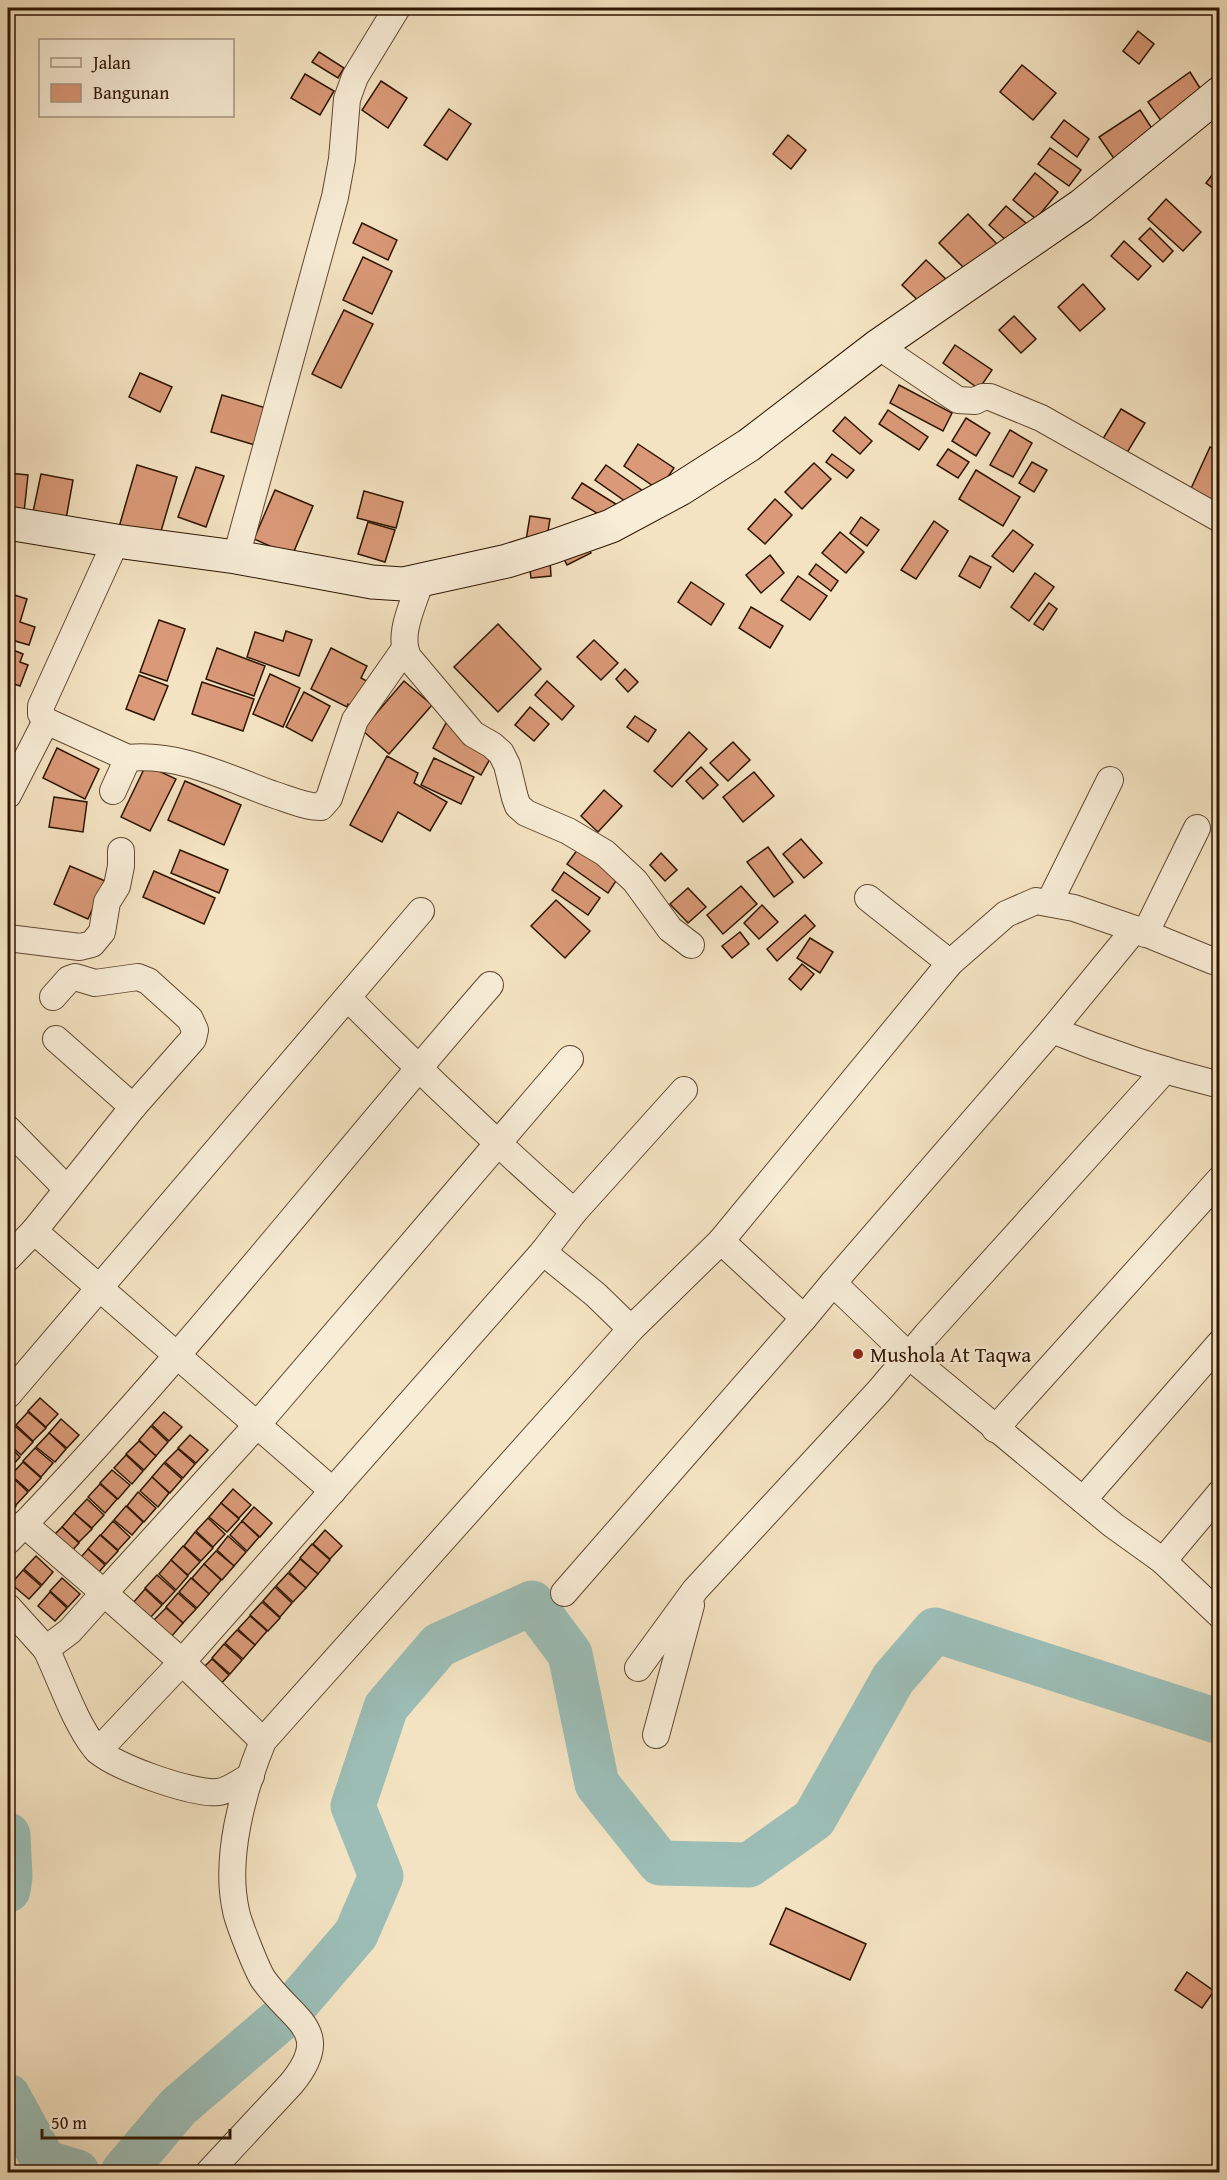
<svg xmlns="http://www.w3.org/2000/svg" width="1227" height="2180" font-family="'Gentium Book Plus',serif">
<rect width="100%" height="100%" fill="#f4e3c2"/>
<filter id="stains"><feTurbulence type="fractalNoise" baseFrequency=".00333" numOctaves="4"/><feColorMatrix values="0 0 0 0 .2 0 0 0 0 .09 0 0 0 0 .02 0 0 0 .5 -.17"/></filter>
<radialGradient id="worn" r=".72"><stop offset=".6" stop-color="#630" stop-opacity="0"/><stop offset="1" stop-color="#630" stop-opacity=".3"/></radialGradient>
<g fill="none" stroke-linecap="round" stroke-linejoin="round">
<!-- river -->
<g stroke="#9cbeb7" stroke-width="45">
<polyline points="8,1835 10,1877 8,1890"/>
<polyline points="8,2096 44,2162 77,2172"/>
<polyline points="123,2172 178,2107 290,2011 356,1934 381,1876 353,1806 386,1707 439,1645 532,1603 570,1654 597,1784 660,1863 749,1865 814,1819 893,1679 935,1630 1220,1722"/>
</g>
</g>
<!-- building -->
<g fill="#da9978" stroke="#2e1500" stroke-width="1.5">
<polygon points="1138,31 1154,44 1139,64 1123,51"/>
<polygon points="319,52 344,68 338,78 312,62"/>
<polygon points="1022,65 1056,93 1033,120 1000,92"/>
<polygon points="1190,72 1205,96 1164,125 1148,102"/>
<polygon points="305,74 334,91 320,115 291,98"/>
<polygon points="381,81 407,98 388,128 362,110"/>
<polygon points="449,109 471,124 447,160 424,145"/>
<polygon points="1140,110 1155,133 1115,160 1099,137"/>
<polygon points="1064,120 1089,139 1077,157 1051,137"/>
<polygon points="788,135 806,150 791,169 773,154"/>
<polygon points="1050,148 1081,170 1069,186 1038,164"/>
<polygon points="1218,167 1220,168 1220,193 1206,183"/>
<polygon points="1035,173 1058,192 1036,219 1013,200"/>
<polygon points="1166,199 1201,232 1183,251 1148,219"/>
<polygon points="1006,206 1033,229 1016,249 989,225"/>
<polygon points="968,214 998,245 970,274 939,243"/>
<polygon points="362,223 397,240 388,260 353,243"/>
<polygon points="1150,228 1173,251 1163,262 1139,239"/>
<polygon points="1124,241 1151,266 1138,280 1111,256"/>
<polygon points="363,257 392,271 372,314 343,300"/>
<polygon points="926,260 949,282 925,307 902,285"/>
<polygon points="1083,284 1105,309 1080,331 1058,307"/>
<polygon points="344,310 373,324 341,388 312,374"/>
<polygon points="1014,316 1036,339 1021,353 999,330"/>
<polygon points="955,345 992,370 979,389 943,363"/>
<polygon points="140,373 172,387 160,412 129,397"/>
<polygon points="899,385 952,413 943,431 890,403"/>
<polygon points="222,395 266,408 255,445 211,432"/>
<polygon points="1121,409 1145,423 1125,456 1101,442"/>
<polygon points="888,410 928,437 919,450 879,424"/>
<polygon points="845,417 872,441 860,454 833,431"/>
<polygon points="966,418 990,433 976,456 952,441"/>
<polygon points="1010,430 1032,443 1013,477 990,465"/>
<polygon points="638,444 674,468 659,490 624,466"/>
<polygon points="1210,447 1220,452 1220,485 1211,504 1189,493"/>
<polygon points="948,449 969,462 958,478 937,465"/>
<polygon points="832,454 854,470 847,478 826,462"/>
<polygon points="1032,462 1047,470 1034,492 1019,483"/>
<polygon points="814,463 831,479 802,509 785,492"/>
<polygon points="137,465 177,477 159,538 119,527"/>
<polygon points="606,465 643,491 632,506 595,480"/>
<polygon points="196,467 224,476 206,527 178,517"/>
<polygon points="976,470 1020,497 1003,526 959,499"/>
<polygon points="8,473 28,475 23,522 8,520"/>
<polygon points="41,474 73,480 66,519 33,512"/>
<polygon points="582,483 619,506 610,521 572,498"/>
<polygon points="275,490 313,506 292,556 254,539"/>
<polygon points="364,491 403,502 396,528 357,518"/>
<polygon points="775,499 792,515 765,544 748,529"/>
<polygon points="530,516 550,519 546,543 526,540"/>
<polygon points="861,517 879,530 867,546 850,533"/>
<polygon points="934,521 948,531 916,579 901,570"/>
<polygon points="368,522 395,530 385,562 358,554"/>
<polygon points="1013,530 1033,545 1013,572 992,556"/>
<polygon points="840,532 864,552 846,573 822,553"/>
<polygon points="584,539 591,553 567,565 560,551"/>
<polygon points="770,555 784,573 761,593 746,575"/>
<polygon points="970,556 991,567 980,588 959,576"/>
<polygon points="550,560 551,576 531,578 529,562"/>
<polygon points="816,564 838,581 831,591 809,574"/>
<polygon points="1035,573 1054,587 1029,621 1011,607"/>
<polygon points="798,576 827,596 810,620 781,600"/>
<polygon points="691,582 724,604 711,625 678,602"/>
<polygon points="8,593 27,599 20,622 35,627 29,645 15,641 14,643 8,641"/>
<polygon points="1049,603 1057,609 1043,630 1034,624"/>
<polygon points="751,607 783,626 770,648 739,628"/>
<polygon points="159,620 185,629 167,681 140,672"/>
<polygon points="498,624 541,669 498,712 454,667"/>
<polygon points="286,631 312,640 299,676 247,657 255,632 283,641"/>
<polygon points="594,640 618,663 601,680 577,657"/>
<polygon points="8,648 23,654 20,662 28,665 20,686 8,682"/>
<polygon points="217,648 265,666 254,696 206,679"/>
<polygon points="331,648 367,666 361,678 374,685 360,711 348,704 347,707 311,689"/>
<polygon points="625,669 638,682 628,692 616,679"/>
<polygon points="270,674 300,688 283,727 253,714"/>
<polygon points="139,675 168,686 154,720 126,709"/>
<polygon points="404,681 432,705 389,754 362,730"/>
<polygon points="547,681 574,706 562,720 535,695"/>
<polygon points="202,682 254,699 243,731 192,714"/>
<polygon points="8,691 13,693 8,708"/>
<polygon points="304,692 330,706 312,741 286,727"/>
<polygon points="530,707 549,724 534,741 515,725"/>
<polygon points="635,716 656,730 648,742 627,727"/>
<polygon points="446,723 495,750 481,775 433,748"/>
<polygon points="689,732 707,749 672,787 654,771"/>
<polygon points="733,742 750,760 728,781 710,763"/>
<polygon points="57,748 99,769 85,799 43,778"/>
<polygon points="387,756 418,773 414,783 447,802 430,831 398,812 382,842 350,825"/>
<polygon points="434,758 474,777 461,804 421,785"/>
<polygon points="146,765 176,779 150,831 121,817"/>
<polygon points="701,767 718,785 703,799 686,781"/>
<polygon points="754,772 774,796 743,822 723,797"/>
<polygon points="185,781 241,805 224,845 168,820"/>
<polygon points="604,790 622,806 598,832 581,816"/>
<polygon points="54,797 87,802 83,832 49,827"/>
<polygon points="801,839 822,863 804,878 783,854"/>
<polygon points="580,846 620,875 608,893 567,864"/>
<polygon points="768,847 793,882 774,897 747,862"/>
<polygon points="180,850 228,870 219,893 171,873"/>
<polygon points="661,853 677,870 665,881 650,865"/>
<polygon points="70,866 105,881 88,919 54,904"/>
<polygon points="154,871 215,898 204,924 143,897"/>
<polygon points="564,872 600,898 588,915 552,890"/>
<polygon points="741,886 757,904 723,934 707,915"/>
<polygon points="688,888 706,907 688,923 670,904"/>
<polygon points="556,900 590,931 565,958 531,926"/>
<polygon points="762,905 778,922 759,939 744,923"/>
<polygon points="805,915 815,926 777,961 767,949"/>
<polygon points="740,932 749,944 732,958 722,946"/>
<polygon points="810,938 833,952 820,973 797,958"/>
<polygon points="802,964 814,974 801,990 789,979"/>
<polygon points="40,1398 58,1414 46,1427 28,1411"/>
<polygon points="28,1412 46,1428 33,1441 16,1425"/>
<polygon points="164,1412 182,1427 169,1441 152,1425"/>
<polygon points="61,1419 79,1435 67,1448 49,1433"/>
<polygon points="15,1426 33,1442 21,1455 8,1443 8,1435"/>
<polygon points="151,1426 168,1442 156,1456 139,1440"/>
<polygon points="49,1433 66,1449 55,1462 36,1447"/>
<polygon points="190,1435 208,1450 196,1463 178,1448"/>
<polygon points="139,1441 156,1456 144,1470 126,1454"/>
<polygon points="8,1445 20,1457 8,1470"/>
<polygon points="35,1448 53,1463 41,1477 23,1461"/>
<polygon points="178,1449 195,1464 183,1478 165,1462"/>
<polygon points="126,1455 143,1471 132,1484 114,1468"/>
<polygon points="23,1462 41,1478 29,1491 11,1475"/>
<polygon points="164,1463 182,1479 170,1493 152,1477"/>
<polygon points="112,1470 130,1485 118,1499 100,1483"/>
<polygon points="11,1476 28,1492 16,1505 8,1497 8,1479"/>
<polygon points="152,1477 169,1493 158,1507 140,1491"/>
<polygon points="100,1484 117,1499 105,1513 88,1497"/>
<polygon points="233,1489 251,1505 239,1518 221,1503"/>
<polygon points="138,1492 156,1508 144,1522 127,1506"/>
<polygon points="8,1498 16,1506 8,1515"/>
<polygon points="87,1499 104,1515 92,1528 74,1513"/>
<polygon points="221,1503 239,1519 227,1532 209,1517"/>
<polygon points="126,1506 143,1522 132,1535 114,1520"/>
<polygon points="254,1507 272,1523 260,1537 242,1521"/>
<polygon points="74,1513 92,1529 79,1542 62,1527"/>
<polygon points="208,1518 225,1534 213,1547 196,1531"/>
<polygon points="113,1521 130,1537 118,1550 101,1535"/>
<polygon points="242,1521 259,1537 247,1551 230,1535"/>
<polygon points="62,1527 79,1543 67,1556 49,1540"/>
<polygon points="325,1530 342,1546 330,1559 313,1544"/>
<polygon points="195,1532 213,1548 201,1561 184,1546"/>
<polygon points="100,1535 118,1551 106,1564 88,1549"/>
<polygon points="228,1536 246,1552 234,1566 217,1550"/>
<polygon points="312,1544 330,1560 318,1574 300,1558"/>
<polygon points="183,1546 200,1562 188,1575 171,1560"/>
<polygon points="88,1549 105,1565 93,1579 76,1563"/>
<polygon points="216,1551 234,1566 222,1580 204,1564"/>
<polygon points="36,1556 53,1572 42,1585 24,1569"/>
<polygon points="300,1559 318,1574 306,1588 289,1572"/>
<polygon points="171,1560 188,1576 176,1590 159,1574"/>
<polygon points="204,1564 221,1580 209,1594 192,1578"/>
<polygon points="23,1570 41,1586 29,1599 11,1584"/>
<polygon points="288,1573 306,1588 293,1602 276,1586"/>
<polygon points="157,1575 175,1591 163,1604 145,1588"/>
<polygon points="62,1578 80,1594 68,1607 50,1591"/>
<polygon points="191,1578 209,1594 197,1608 179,1592"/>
<polygon points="275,1587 292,1603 280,1617 263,1601"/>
<polygon points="145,1589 162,1605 150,1618 133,1603"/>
<polygon points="50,1592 67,1608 55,1621 38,1606"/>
<polygon points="178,1593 196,1609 183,1623 166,1607"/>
<polygon points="262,1602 280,1618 268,1631 250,1615"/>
<polygon points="166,1608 183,1623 171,1637 153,1621"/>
<polygon points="250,1616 267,1631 255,1645 238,1629"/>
<polygon points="237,1630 255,1645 243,1659 225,1643"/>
<polygon points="224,1644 242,1660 230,1674 212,1658"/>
<polygon points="212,1659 229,1675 217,1688 199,1672"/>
<polygon points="786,1908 866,1944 850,1980 770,1944"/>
<polygon points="1187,1972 1214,1991 1202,2008 1175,1990"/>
</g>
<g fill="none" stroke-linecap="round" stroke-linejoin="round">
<!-- street casing -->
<g stroke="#604830" stroke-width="28">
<g id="street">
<polyline points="878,346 958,400 975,401 983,397 990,397 1041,418 1220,519"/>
<polyline points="236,557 335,197 342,159 347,99 355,77 397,8"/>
<path d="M 421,580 C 414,603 396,636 409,658 L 473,734 L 492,745 L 501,753 L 507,765 L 515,798 L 518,806 L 526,813 L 568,831 L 605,853 L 635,881 L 670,929 L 691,945"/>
<path d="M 128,758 C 179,753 225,777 272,794 C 288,799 305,807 321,807 L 329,798 L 355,720 L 404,650"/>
<polyline points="113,791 128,758 46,721 41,714 41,706 116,541"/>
<polyline points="8,795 46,721"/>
<polyline points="868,898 950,963"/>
<polyline points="1049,903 1110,780"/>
<polyline points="1145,934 1197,828"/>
<polyline points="8,938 80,947 92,944 102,932 107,902 117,886 121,866 121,851"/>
<path d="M 348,998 C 421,1072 496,1143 574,1212"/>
<path d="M 1052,1030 C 1106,1052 1163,1071 1220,1085"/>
<polyline points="56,1039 133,1107"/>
<polyline points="8,1129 67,1189"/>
<polyline points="34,1231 333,1491"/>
<polyline points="721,1241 950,963 1006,914 1036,901 1074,908 1135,929 1213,961 1220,962"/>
<polyline points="8,1258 34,1231 133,1107 193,1039 195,1030 190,1019 148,981 138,977 95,983 75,977 69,979 53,997"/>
<polyline points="833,1283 1052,1030 1135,929"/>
<polyline points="631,1329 721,1241 804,1318 833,1283 908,1355 1113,1525 1163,1561 1220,1615"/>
<polyline points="8,1395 421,911"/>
<polyline points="995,1429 1220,1179"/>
<polyline points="1083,1500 1220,1343"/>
<path d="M 8,1541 C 179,1365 329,1170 490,985"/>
<polyline points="1163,1561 1220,1493"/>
<polyline points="564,1593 804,1318"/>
<polyline points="8,1607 46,1649 70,1631 104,1593 24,1524"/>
<path d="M 46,1649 C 61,1680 74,1721 95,1748 C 110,1766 195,1795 218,1792 C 229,1791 241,1781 251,1776"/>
<polyline points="638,1668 695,1590 879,1391 927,1334 1165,1070"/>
<polyline points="656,1735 691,1605"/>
<polyline points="263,1741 182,1662 104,1593 257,1425 570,1059"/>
<polyline points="98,1751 182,1662 543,1252 574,1212 684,1090"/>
<path d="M 209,2172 L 291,2084 C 336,2030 291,2020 263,1979 C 257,1970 238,1922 236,1911 C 224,1858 243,1790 263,1741 L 631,1329 L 596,1295 L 543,1252"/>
</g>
</g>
<!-- secondary casing -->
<g stroke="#2e1500" stroke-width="35">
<polyline id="secondary" points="8,523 116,541 236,557 372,582 403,584 421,580 507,561 552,547 611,526 680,489 749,445 878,346 1081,206 1220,93"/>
</g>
<!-- street -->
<use href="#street" stroke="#f8edd7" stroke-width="26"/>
<!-- secondary -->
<use href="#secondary" stroke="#f8edd7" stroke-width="33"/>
</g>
<!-- markers -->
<circle fill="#8f2418" stroke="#f8edd7" stroke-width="2" cx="858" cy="1354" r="6"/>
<g text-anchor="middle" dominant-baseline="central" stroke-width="4.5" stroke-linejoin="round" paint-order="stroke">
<!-- poi labels -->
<g font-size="21" fill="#2e1500" stroke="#f8edd7" text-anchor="start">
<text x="870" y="1354">Mushola At Taqwa</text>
</g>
</g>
<!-- margin -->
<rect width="1227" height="2180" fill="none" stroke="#f4e3c2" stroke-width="30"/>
<rect x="9" y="9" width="1209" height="2162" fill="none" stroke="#2e1500" stroke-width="3"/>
<rect x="15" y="15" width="1197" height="2150" fill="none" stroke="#2e1500" stroke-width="1.5"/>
<!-- legend -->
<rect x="39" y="39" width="195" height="78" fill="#f8edd7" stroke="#a79781" stroke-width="1.5"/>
<rect x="51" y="58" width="30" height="9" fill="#f8edd7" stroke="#a79781" stroke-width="1.5"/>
<text x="93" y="69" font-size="18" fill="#2e1500">Jalan</text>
<rect x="51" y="84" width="30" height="18" fill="#da9978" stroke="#a79781" stroke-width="1.5"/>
<text x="93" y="99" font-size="18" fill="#2e1500">Bangunan</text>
<!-- scale -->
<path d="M42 2129v9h188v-9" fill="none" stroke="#2e1500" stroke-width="3"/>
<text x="51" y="2129" font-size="18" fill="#2e1500" stroke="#f8edd7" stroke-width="4.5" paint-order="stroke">50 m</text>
<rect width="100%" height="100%" filter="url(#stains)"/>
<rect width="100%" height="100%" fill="url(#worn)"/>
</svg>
